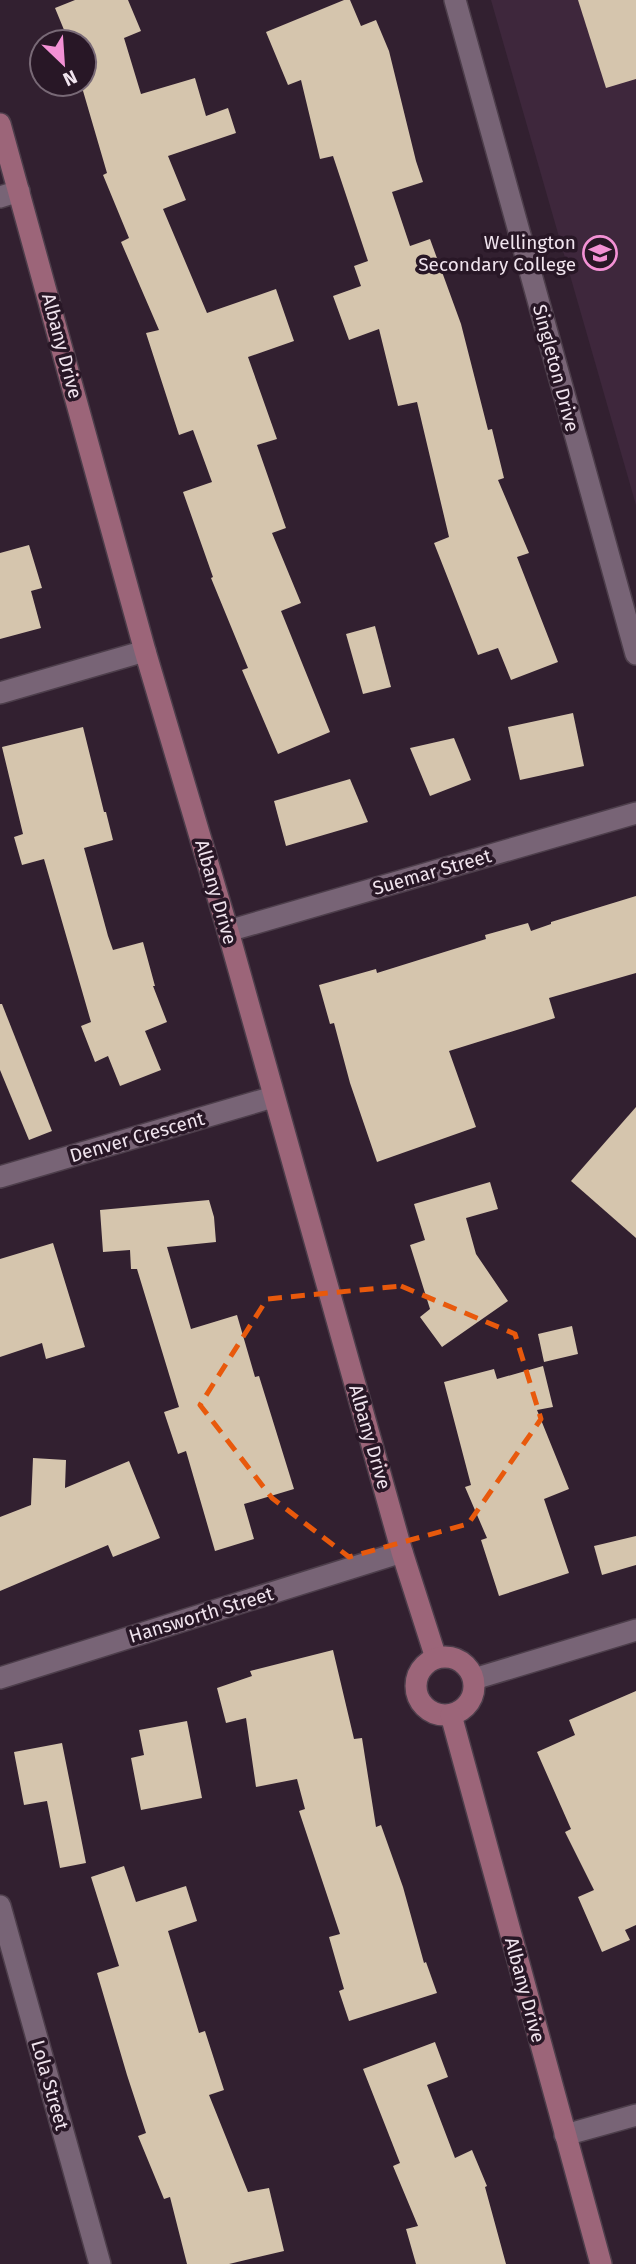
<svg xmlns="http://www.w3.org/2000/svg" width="636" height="2264" font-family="'Fira Sans',sans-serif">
<rect width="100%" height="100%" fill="#322030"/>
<!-- built -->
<polygon fill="#3e273c" points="491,0 636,0 636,505"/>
<!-- building -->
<g fill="#d5c5ad">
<polygon points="75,0 128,0 141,31 124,38 141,94 195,78 206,116 228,108 236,133 168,156 186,200 163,209 207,313 276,289 294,341 248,357 277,439 257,445 286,528 272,533 301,603 281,611 330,732 278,754 242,670 248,668 211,578 213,577 183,492 212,482 193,430 179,435 146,333 159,330 121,242 129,238 103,175 107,173 81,84 87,84 84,78 84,42 69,42 55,8"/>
<polygon points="344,0 350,0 361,26 376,20 389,51 416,161 423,182 392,192 410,246 430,239 461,324 488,430 492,429 504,478 498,480 529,553 517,557 558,662 511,680 498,648 478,655 434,543 449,537 417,402 398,406 379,329 349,340 333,296 361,286 354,266 368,261 333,156 320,159 301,80 288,85 266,32"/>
<polygon points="578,0 636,0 636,79 606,88"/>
<polygon points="29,545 42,588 31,591 41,628 0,639 0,553"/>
<polygon points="375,626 391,687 363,694 346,634"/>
<polygon points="573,713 584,766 520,780 508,727"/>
<polygon points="83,727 104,812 106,812 113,840 84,848 108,936 113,950 143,942 155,986 153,986 167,1022 145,1031 161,1070 120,1086 108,1056 95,1062 81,1026 91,1022 44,859 22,865 14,837 23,834 2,747"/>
<polygon points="454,738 471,780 430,796 410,748"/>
<polygon points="350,779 368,822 286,846 274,801"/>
<polygon points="636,896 636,973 549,998 555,1018 449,1051 476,1127 377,1162 350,1083 334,1023 330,1024 319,985 376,969 377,973 486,939 485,935 528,923 531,931 551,924 551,922"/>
<polygon points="0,1004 2,1004 52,1131 29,1140 0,1070"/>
<polygon points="636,1107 636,1238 571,1181"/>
<polygon points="490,1182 498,1209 466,1218 476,1254 508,1301 442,1347 420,1317 430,1309 410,1245 425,1240 414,1204"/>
<polygon points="209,1200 214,1217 216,1242 167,1247 191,1329 237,1315 255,1377 259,1376 294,1489 244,1504 254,1539 215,1551 186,1451 178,1454 164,1412 179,1407 137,1269 131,1269 130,1250 103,1252 100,1210"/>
<polygon points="53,1243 85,1347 46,1359 42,1343 0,1357 0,1259"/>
<polygon points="572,1326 578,1354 544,1362 538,1334"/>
<polygon points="543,1366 553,1407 537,1410 569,1489 544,1499 569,1573 499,1596 481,1540 487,1538 465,1487 471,1485 444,1382 494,1369 497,1379"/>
<polygon points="33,1458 66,1460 65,1488 129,1461 160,1538 113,1557 108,1545 0,1591 0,1517 31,1505"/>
<polygon points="636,1536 636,1565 602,1575 594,1546"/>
<polygon points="333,1650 354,1739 362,1738 376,1827 381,1825 403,1887 424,1963 426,1962 437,1993 349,2021 339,1991 344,1989 329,1937 340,1934 299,1811 305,1809 297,1779 256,1787 246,1718 226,1723 217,1688 252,1676 250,1671"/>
<polygon points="636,1691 636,1925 625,1930 630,1940 602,1952 578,1897 594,1890 565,1832 571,1829 537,1752 575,1735 569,1720"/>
<polygon points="187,1721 202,1798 141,1810 131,1758 144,1755 139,1730"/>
<polygon points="62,1743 86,1863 60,1868 47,1801 24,1805 14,1752"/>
<polygon points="124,1866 136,1902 186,1886 197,1921 168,1931 199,2033 205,2031 224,2090 209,2095 248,2192 269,2188 284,2251 229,2264 187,2264 170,2197 164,2199 138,2136 146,2133 127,2075 97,1973 119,1966 91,1877"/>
<polygon points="435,2042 448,2077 427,2085 455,2158 472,2150 487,2186 485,2187 506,2264 416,2264 406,2229 418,2226 393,2166 400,2163 363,2069"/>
</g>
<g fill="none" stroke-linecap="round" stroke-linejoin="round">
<!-- street casing -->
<g stroke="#4d3e4b" stroke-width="24">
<g id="street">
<polyline points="455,0 636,654"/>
<polyline points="0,197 19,191"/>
<polyline points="0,693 145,651"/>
<polyline points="228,931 636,813"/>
<polyline points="0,1177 273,1097"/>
<polyline points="0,1678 402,1552"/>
<polyline points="474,1679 636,1630"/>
<polyline points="0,1906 100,2264"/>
<polyline points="565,2135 636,2115"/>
</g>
</g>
<!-- secondary casing -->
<g stroke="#4d3e4b" stroke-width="24">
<g id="secondary">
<polyline points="0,124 145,651 228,931 402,1552 436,1658"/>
<circle cx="445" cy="1686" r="29"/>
<polyline points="451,1715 601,2264"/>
</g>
</g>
<!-- street -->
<use href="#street" stroke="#786476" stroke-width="21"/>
<!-- secondary -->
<use href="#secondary" stroke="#9c6579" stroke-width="21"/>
</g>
<!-- marked area -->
<path fill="none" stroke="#e8590c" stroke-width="5" stroke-dasharray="14 9" stroke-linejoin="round" d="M 401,1286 L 515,1334 L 541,1419 L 468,1524 L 349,1557 L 272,1498 L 200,1405 L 267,1299 Z"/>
<!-- icons -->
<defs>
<g id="school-ring" transform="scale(1.75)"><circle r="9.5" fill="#281726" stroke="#f391d5" stroke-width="1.5"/><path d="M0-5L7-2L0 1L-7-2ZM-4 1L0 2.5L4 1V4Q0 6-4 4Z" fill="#f391d5"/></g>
</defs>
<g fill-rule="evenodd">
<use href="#school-ring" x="600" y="253"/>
</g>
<g text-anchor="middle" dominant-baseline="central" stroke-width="7" stroke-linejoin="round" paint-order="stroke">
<!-- poi labels -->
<g font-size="19" fill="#f0e4ee" stroke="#281726" text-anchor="end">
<text x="576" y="242">Wellington<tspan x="576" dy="22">Secondary College</tspan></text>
</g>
<!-- street labels -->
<g font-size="19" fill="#f0e4ee" stroke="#281726">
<text transform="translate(62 346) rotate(75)">Albany Drive</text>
<text transform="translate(556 368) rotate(75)">Singleton Drive</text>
<text transform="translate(432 872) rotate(-16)">Suemar Street</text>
<text transform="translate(216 892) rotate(74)">Albany Drive</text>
<text transform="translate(137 1137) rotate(-16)">Denver Crescent</text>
<text transform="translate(370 1437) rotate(74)">Albany Drive</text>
<text transform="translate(201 1615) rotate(-17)">Hansworth Street</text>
<text transform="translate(525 1990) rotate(75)">Albany Drive</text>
<text transform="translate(50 2085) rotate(74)">Lola Street</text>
</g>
</g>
<!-- north arrow -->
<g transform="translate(63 63) rotate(155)"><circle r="33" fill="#281726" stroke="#786976" stroke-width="2"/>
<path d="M0-5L12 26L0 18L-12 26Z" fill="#f391d5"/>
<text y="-10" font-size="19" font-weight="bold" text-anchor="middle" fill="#f0e4ee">N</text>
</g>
</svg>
